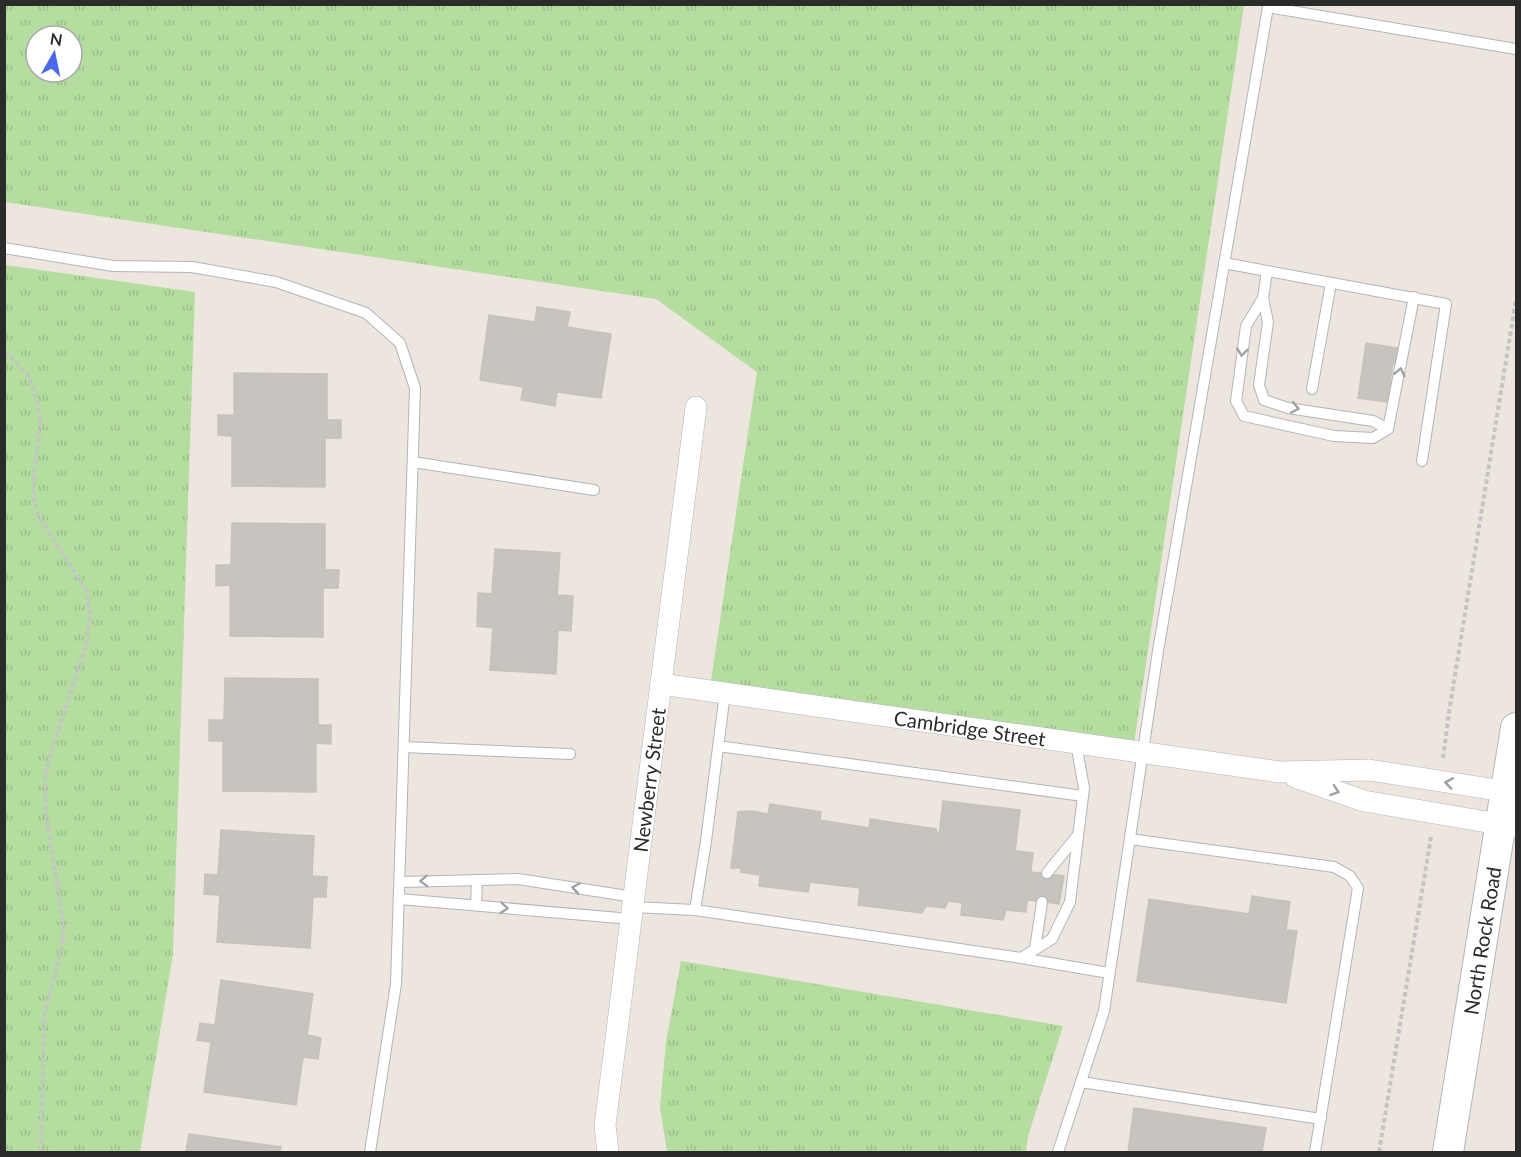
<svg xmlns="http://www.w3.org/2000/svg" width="1521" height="1157" font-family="Lato,sans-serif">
<defs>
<pattern id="grass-tufts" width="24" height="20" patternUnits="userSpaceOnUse" patternTransform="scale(1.5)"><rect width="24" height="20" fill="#b4dd9f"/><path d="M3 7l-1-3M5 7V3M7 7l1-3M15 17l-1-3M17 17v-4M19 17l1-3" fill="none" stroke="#9bbe89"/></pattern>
</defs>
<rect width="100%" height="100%" fill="#ece6de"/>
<!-- grass -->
<g fill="url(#grass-tufts)" fill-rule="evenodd">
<path d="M 4,5 L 1244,5 L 1134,744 L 711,681 L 757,372 L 656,299 L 5,202 ZM 36,36 L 72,36 L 72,72 L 36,72 Z"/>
<polygon points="5,265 195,292 173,954 140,1152 5,1152"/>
<polygon points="681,961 1063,1026 1028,1136 1026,1152 667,1152 660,1107 666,1042"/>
</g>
<!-- building -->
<g fill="#c7c3be" stroke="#c7c2b8" stroke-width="1.5">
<polygon points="537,307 570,312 567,327 611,334 601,398 557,392 555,406 521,400 523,387 480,380 489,315 535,322"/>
<polygon points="1366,343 1404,349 1401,364 1393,363 1387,402 1358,398"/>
<polygon points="234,373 327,374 327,420 341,420 341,438 325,438 325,487 232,486 232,436 218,435 218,415 234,415"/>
<polygon points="232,523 325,524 325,570 339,570 338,588 323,588 323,637 230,636 230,585 216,586 216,565 231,565"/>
<polygon points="495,549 560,553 557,595 573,596 571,631 558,630 556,674 490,670 493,628 477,626 478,593 492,594"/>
<polygon points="225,678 318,679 318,725 331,725 331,744 316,743 316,792 223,791 223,741 209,741 209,720 224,720"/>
<polygon points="943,801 1020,810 1015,851 1033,853 1026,912 1006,910 1003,920 961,915 962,903 948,901 945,908 926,906 922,913 858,905 860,888 810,882 808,892 759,886 760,875 741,872 741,868 731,868 738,812 750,811 768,814 770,804 821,812 820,820 869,828 870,819 936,829 939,837"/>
<polygon points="221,830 314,836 312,876 327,877 326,897 313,897 310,948 217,942 220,895 204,894 205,874 218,875"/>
<polygon points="1031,872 1064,876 1059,904 1028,900"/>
<polygon points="1252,896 1290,902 1286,930 1297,931 1286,1003 1137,981 1149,899 1249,914"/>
<polygon points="221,980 313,994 307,1035 321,1038 318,1059 303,1057 296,1105 204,1092 211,1042 197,1040 200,1023 215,1025"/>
<polygon points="1134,1108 1266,1128 1262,1152 1128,1152"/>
<polygon points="189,1134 281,1147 280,1152 186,1152"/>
</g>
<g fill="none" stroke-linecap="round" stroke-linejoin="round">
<!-- service casing -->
<g stroke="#b2b4bd" stroke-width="12">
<g id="service">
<polyline points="4,248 113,266 192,267 276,282 366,313 400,343 415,388 396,984 370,1152"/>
<polyline points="1224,263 1446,304 1422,461"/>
<polyline points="1267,271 1263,298 1268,322 1259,385 1264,400 1288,408 1373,421 1388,429"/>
<polyline points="1263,298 1246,326 1236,401 1244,416 1334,436 1373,438 1388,429 1414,297"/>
<polyline points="1312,389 1331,283"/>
<polyline points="413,462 594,490"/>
<polyline points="718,746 1083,796"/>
<polyline points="404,747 570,754"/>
<polyline points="1130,839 1334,867 1350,876 1358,888 1315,1152"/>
<polyline points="1047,873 1077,836"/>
<polyline points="400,882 518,879 634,897"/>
<polyline points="399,899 631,919"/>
<polyline points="476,905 477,880"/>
<polyline points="633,907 695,910 1021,958 1052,939 1070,902 1084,788 1076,743"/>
<polyline points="695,910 706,841 725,693"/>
<polyline points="1035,949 1042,902"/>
<polyline points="1021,958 1109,973"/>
<polyline points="1081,1082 1321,1119"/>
<polyline points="1058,1152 1104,1011 1158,651 1268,7 1516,49"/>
</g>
</g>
<!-- minor casing -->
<g stroke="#b2b4bd" stroke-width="22">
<g id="minor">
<path id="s1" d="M 661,684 L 1280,772 L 1369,770 L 1516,793"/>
<polyline points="1295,777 1364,801 1516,827"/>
<path id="s2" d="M 608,1152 L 605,1125 L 696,407"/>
</g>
</g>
<!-- secondary casing -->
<g stroke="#b2b4bd" stroke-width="32">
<g id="secondary">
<path id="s3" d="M 1448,1152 L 1516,728"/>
</g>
</g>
<!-- path -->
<g stroke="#c4c4c4" stroke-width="4" stroke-dasharray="4.5 3" stroke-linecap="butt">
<polyline points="4,353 11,357 28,375 37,400 41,423 34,473 34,501 39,517 86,590 90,617 86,645 49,759 45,781 46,813 63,923 63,943 44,1016 41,1152"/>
<polyline points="1443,758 1450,706 1516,299"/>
<polyline points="1379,1152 1431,837"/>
</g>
<!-- service -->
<use href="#service" stroke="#fff" stroke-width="10"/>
<!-- minor -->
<use href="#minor" stroke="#fff" stroke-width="21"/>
<!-- secondary -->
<use href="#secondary" stroke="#fff" stroke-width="30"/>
</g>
<!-- one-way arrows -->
<defs><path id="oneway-chevron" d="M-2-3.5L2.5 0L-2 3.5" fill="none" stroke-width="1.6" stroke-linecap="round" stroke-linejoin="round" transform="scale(1.5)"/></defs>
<g stroke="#a0a0a0">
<use href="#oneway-chevron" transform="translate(1242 352) rotate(97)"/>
<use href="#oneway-chevron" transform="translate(1400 372) rotate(-79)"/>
<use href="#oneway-chevron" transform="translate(1295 408) rotate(11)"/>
<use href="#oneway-chevron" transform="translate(1449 783) rotate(-171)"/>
<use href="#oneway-chevron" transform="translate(1335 791) rotate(19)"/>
<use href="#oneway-chevron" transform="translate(424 881) rotate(178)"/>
<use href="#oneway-chevron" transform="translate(576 888) rotate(-171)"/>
<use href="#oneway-chevron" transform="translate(504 908) rotate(5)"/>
</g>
<g text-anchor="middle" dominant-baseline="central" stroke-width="4.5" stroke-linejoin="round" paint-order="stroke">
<!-- street labels -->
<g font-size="20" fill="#2b2b2b" stroke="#fff">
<text stroke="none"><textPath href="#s1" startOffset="312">Cambridge Street</textPath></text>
<text stroke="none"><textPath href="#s2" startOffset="375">Newberry Street</textPath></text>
<text stroke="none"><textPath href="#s3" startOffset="214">North Rock Road</textPath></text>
</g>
</g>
<!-- border -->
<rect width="1521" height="1157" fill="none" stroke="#2b2b2b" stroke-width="12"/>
<!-- north arrow -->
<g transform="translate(54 54) rotate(9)"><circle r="28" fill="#ffffff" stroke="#aaaaaa" stroke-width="1.5"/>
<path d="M0-4.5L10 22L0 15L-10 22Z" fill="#4c69eb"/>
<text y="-9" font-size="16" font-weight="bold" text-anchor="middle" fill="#2b2b2b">N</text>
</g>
</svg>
